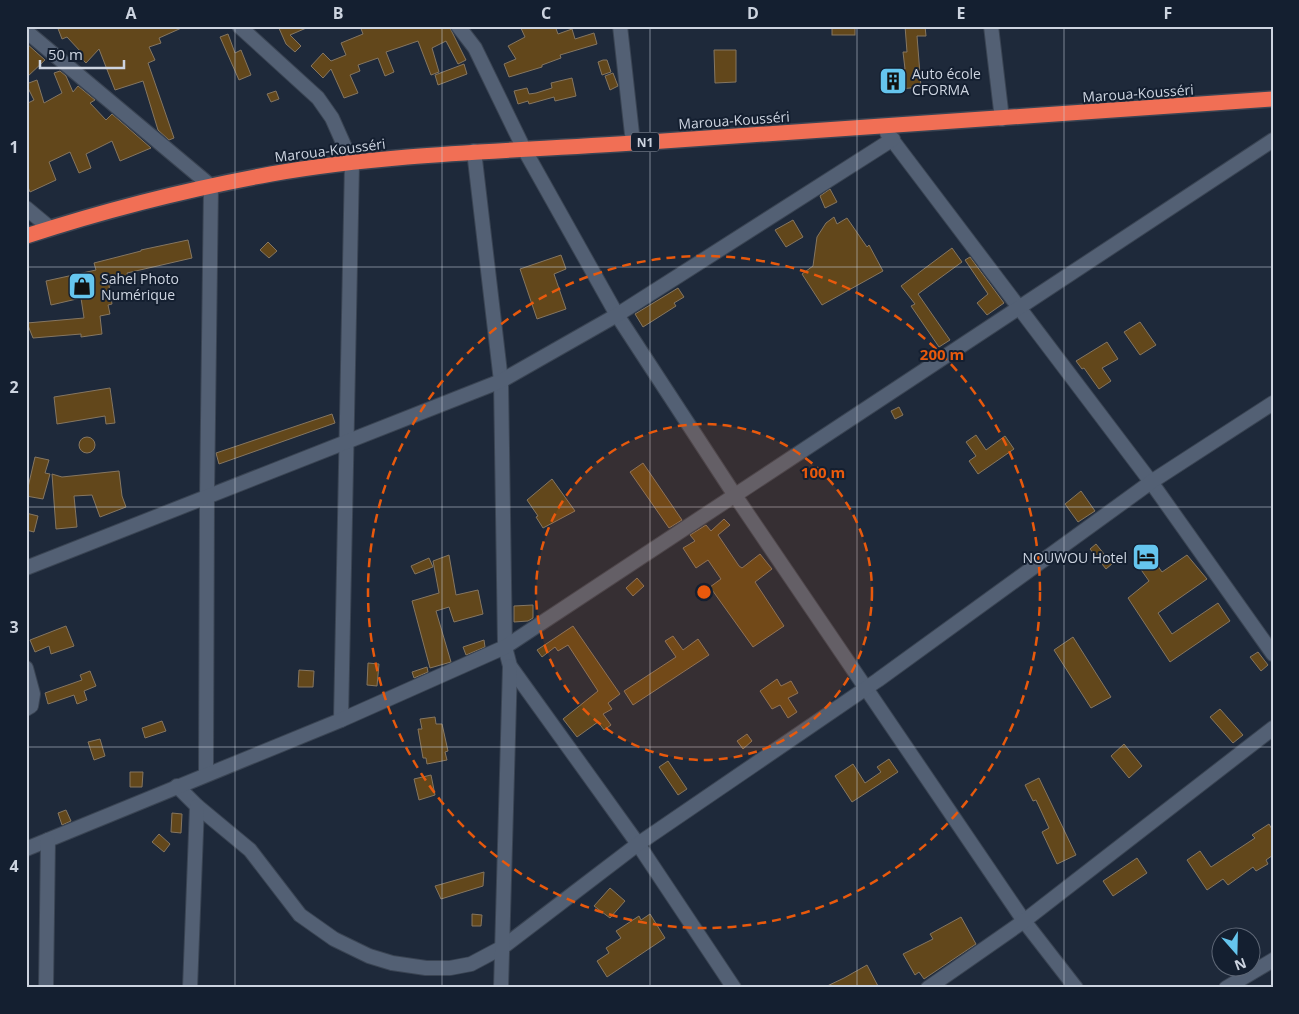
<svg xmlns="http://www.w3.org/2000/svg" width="1299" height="1014" font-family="'Open Sans',sans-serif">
<rect width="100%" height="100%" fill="#1e293a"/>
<!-- building -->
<g fill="#62471b" stroke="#857661">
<polygon points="57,26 186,26 159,38 161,43 149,47 155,60 148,63 174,138 169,140 158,130 143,81 115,90 99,49 86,63 78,55 81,52 67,37 62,39"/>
<polygon points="278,26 311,26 290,35 301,46 295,52 286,44"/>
<polygon points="360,26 449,26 466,60 458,64 446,41 432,48 439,72 431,75 418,41 386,52 394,72 385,76 378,58 358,65 360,71 350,75 358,93 344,98 331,69 323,78 311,66 323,53 331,61 346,55 341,43 363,34"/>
<polygon points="520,26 555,26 558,34 572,29 575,39 594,33 597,44 560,55 561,58 542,65 542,67 509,77 504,64 516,59 508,46 525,37"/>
<rect x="832" y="26" width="23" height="9"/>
<polygon points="905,26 925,26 926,36 917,36 921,87 889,90 888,73 905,69 903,52 907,52"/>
<polygon points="228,34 235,53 241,50 251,75 239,80 220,37"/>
<polygon points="26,43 45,60 26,78"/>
<polygon points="714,50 736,50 736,82 715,83"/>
<polygon points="603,60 607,60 611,72 602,75 598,62"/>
<polygon points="464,64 467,74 438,85 435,75"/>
<polygon points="60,71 66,76 73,92 78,86 95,100 90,103 106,120 112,114 151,148 120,161 112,141 86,154 91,168 79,173 70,152 49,162 56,180 30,192 26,182 26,104 34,100 26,84 37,80 44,103 62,93 54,73"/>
<polygon points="613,73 618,86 610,90 605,76"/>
<polygon points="572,78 576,96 555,101 554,97 529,104 528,101 518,104 514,91 527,88 529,94 536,93 552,88 551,83"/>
<polygon points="276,91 279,99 271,102 267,94"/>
<polygon points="830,189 837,202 825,208 820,196"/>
<polygon points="834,217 837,224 847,218 867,247 869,245 883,271 822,305 802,274 813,266 817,237 826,223"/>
<polygon points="793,220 803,237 786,247 775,230"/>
<polygon points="188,240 192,258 127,273 129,280 109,286 112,304 108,305 110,314 100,316 102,334 81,337 81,334 33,338 27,323 84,318 81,298 51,305 46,281 96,270 94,263 141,251 141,250"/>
<polygon points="268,242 277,251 269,258 260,250"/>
<polygon points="952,248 962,262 918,294 950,340 939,347 911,306 915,304 901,286"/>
<polygon points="561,255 566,269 554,274 566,309 537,319 520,269"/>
<polygon points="970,257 1004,303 987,315 977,303 988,294 965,260"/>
<polygon points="678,288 684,297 674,303 676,306 643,327 635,314"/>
<polygon points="1140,322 1156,345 1140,355 1124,332"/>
<polygon points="1107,342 1118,359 1102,368 1111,381 1099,389 1084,368 1082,369 1076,361"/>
<polygon points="110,388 115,423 106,424 105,416 57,424 54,397"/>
<polygon points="899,407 903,415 895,419 891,411"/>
<polygon points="332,414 335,423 219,464 216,453"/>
<polygon points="976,435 986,450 1005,436 1014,449 978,474 969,461 976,456 966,442"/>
<circle cx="87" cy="445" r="8"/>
<polygon points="35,457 49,460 45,473 50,474 43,499 26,496"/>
<polygon points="643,463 682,520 669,528 630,472"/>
<polygon points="119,471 122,496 126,507 100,517 92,495 74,496 77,527 56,529 52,474 62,477"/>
<polygon points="552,479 575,511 543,528 536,517 538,516 527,500"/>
<polygon points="1081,491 1095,511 1078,522 1065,504"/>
<polygon points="26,513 38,516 34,532 26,530"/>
<polygon points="724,519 730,525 718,535 739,566 742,568 760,554 772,569 755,582 784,626 753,647 710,587 721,579 708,560 696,568 683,548 695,541 690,535 706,525 711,531"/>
<polygon points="1096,544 1112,564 1106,569 1090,549"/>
<polygon points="449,555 456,595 478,590 483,614 454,622 449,607 436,611 451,662 430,668 412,601 439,593 433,561"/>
<polygon points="1150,555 1162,572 1187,555 1207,579 1158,613 1172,634 1218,603 1230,621 1170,662 1128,598 1149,581 1137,564"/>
<polygon points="429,558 433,567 415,574 411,566"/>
<polygon points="637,578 644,586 633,596 626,588"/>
<polygon points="533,605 533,618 528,621 514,622 514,606"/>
<polygon points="66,626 74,646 51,654 49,646 35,652 30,640"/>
<polygon points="573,626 620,694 608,703 612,709 603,714 611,725 604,730 598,722 577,737 563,719 598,691 568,645 558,651 555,647 542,657 537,650"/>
<polygon points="673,636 683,650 698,639 709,655 633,705 624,691 676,657 665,641"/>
<polygon points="1073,637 1111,697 1091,708 1054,650"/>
<polygon points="484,640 485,647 466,655 463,647"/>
<polygon points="1258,652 1268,665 1261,671 1250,657"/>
<polygon points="368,663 379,664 377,686 367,685"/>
<polygon points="427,667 428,672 414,678 412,672"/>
<polygon points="299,670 314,671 313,687 298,687"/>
<polygon points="90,671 96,686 84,691 87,700 77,704 74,695 48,704 45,693 82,680 80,675"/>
<polygon points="777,679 781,686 791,681 798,693 788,698 797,712 788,718 780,705 772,709 760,691"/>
<polygon points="1220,709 1243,735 1233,743 1210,717"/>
<polygon points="435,717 436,724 442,724 448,751 445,752 447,760 427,764 426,758 423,758 418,729 422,729 420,719"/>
<polygon points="162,721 166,731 145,738 142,728"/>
<polygon points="747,734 752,741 743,749 737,741"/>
<polygon points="100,739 105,756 94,760 88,742"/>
<polygon points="1124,744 1142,766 1129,778 1111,756"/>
<polygon points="889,759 898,772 852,802 835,776 853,764 865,783 881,772 877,767"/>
<polygon points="668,761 687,789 678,795 659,767"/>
<polygon points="130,772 143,772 142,787 130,787"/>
<polygon points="431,775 435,795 419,800 414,779"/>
<polygon points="1039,778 1076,855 1057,864 1042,832 1049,828 1036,800 1033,801 1025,785"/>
<polygon points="66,810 71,821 62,825 58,813"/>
<polygon points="172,813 182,814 181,833 171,832"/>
<polygon points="1269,824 1273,831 1273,855 1266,860 1268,864 1256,871 1253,867 1228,885 1223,879 1207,890 1187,860 1200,851 1211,867 1255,838 1252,835"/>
<polygon points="159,834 170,844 164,852 152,842"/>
<polygon points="1137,858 1147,873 1113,896 1103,881"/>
<polygon points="484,872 483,886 441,899 435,886"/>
<polygon points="610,888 625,901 610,918 594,906"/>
<polygon points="472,914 482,915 481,926 472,926"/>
<polygon points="650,914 665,938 607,977 597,961 609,953 606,948 621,938 616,931 639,916 641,920"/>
<polygon points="961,917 976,944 924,979 919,972 915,975 903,954 933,939 930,934"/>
<polygon points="867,965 879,988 823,988 844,978"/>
</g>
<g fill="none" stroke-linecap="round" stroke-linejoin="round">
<!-- minor casing -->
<g stroke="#3a4453" stroke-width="16">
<g id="minor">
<polyline points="239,26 318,98 332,118 352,163 341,720"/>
<polyline points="458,26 475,48 524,149 617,315 734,494 1024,921 1076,988"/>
<polyline points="620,26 633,143"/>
<polyline points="991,26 1002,119"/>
<polyline points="26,31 211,186 207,498 206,774"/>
<polyline points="887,133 1151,482 1273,654"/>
<polyline points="474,151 501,381 505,647 510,666 638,844 734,988"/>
<polyline points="26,208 50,228"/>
<polyline points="26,568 501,381 617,315 893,139"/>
<polyline points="26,668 33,694 31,706 26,709"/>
<polyline points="177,786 197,806 250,850 300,915 334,939 369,956 392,963 426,968 450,968 471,964 503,947 638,844 878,680 1151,482 1273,403"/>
<polyline points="26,849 341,720 505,647 1273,140"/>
<polyline points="46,988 48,840"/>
<polyline points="190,988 197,806"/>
<polyline points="501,988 510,666"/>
<polyline points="928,988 1024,921 1273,728"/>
<polyline points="1226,988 1273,960"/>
</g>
</g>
<!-- highway casing -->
<g stroke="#3a4453" stroke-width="18">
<path id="highway" d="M 26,236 C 106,210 188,189 271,174 C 396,152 523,151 649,142 C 857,127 1065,114 1273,99"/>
</g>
<!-- minor -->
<use href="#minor" stroke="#536074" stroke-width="14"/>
<!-- highway -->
<use href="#highway" stroke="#f16f55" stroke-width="15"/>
</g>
<!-- grid -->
<path fill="none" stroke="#cdd4e0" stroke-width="1" stroke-opacity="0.55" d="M 235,26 L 235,988M 442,26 L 442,988M 650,26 L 650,988M 857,26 L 857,988M 1064,26 L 1064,988M 26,267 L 1273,267M 26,507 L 1273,507M 26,747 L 1273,747"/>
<!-- distance rings -->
<circle cx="704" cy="592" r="168" fill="#e8590c" fill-opacity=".12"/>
<g fill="none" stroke="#e8590c" stroke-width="2.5" stroke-dasharray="9 6">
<circle cx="704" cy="592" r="168"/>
<circle cx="704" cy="592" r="336"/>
</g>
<!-- icons -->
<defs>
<g id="building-square" transform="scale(1.4375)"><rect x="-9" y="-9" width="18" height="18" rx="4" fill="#65c5ee" stroke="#141f30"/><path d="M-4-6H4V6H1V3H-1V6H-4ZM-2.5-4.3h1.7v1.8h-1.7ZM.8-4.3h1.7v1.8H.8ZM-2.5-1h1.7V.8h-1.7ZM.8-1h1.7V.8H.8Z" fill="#111"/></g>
<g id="shop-square" transform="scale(1.4375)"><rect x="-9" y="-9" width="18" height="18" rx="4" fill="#65c5ee" stroke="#141f30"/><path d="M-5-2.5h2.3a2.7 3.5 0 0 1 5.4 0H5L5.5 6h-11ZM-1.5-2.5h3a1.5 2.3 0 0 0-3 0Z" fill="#111"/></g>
<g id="hotel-square" transform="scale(1.4375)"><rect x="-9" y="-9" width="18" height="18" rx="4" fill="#65c5ee" stroke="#141f30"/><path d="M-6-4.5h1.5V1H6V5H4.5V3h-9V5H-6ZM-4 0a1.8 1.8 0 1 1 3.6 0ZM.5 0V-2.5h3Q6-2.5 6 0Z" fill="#111"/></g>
</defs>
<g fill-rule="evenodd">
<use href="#building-square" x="893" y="81"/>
<use href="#shop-square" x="82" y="286"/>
<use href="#hotel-square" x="1146" y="557"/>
</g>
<g text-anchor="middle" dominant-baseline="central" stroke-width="4" stroke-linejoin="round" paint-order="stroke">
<!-- shield labels -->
<rect fill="#141f30" stroke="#969eab" stroke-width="1" x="631" y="132.5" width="28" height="19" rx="4"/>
<g font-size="12" font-weight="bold" fill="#cdd4e0">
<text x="645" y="142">N1</text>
</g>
<!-- poi labels -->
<g font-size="14" fill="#cdd4e0" stroke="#141f30" text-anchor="start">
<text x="912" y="73">Auto école<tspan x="912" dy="16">CFORMA</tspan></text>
<text x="101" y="278">Sahel Photo<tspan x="101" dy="16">Numérique</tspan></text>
<text x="1127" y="557" text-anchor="end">NOUWOU Hotel</text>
</g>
<!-- street labels -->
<g font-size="14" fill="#cdd4e0" stroke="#141f30">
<text transform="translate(1138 93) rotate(-4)">Maroua-Kousséri</text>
<text transform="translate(734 120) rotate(-4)">Maroua-Kousséri</text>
<text transform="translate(330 150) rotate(-7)">Maroua-Kousséri</text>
</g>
</g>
<circle cx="704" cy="592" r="8" fill="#e8590c" stroke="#141f30" stroke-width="2.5"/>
<g font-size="15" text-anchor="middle" font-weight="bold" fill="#e8590c" stroke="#141f30" stroke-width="4" stroke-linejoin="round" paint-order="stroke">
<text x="942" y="360">200 m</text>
<text x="823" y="478">100 m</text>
</g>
<!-- border -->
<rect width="1299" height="1014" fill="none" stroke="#141f30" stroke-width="55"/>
<!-- north arrow -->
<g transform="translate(1236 952) rotate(160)"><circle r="24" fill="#141f30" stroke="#5e6776"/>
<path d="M0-4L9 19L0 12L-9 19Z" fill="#65c5ee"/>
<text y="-8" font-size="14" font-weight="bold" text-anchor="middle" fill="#cdd4e0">N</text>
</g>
<!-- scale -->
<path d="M40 60v8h84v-8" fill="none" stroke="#cdd4e0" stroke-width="2.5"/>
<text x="48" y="60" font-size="15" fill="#cdd4e0" stroke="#141f30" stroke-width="4" paint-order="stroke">50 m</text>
<rect x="28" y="28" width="1244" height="958" fill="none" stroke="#cdd4e0" stroke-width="2"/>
<g font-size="16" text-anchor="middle" font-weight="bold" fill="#cdd4e0">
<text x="131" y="19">A</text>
<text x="338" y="19">B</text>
<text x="546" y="19">C</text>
<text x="753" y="19">D</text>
<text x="961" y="19">E</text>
<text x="1168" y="19">F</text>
<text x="14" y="153">1</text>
<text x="14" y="393">2</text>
<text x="14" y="633">3</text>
<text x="14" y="872">4</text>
</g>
</svg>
